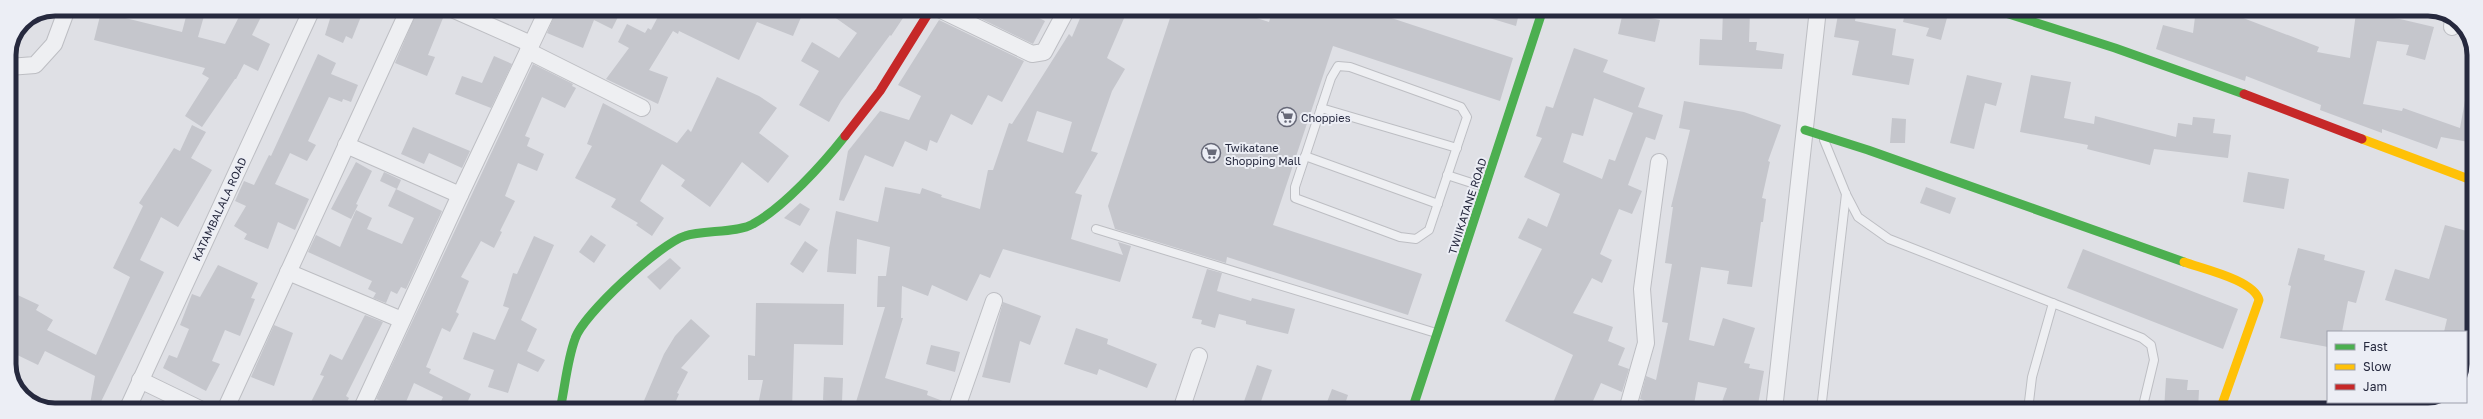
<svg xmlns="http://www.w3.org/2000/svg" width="2483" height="419" font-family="'Golos Text',sans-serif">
<rect width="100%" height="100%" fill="#dfe0e5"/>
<!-- building -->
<g fill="#c5c6cc" fill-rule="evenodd">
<polygon points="188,9 206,9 198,37 225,44 243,9 265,9 252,35 270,44 258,71 244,64 236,79 235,79 202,127 185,116 209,78 202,74 205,68 94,40 101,12 182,32"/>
<polygon points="333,9 364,9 352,39 346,36 343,43 325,35"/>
<polygon points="418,9 438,9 436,15 443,18 428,55 435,57 427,76 395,63"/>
<polygon points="557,9 622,9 612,29 594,20 583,48 547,33"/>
<polygon points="662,9 787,9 802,15 793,36 757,22 739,60 679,31 678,34 673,31 649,70 668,77 658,104 606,79 629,48 618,42 627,24 645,33 648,28 651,30"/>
<polygon points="823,9 909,9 891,36 890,35 841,101 829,122 799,105 819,71 801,61 812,42 839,58 857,33"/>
<polygon points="961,9 1022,9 1045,21 1033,44"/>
<path d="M 1084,9 L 1128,9 L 1107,58 L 1125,69 L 1112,91 L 1091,151 L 1098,153 L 1075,193 L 1082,195 L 1071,239 L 1123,255 L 1118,242 L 1131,246 L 1120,282 L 1003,249 L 990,278 L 980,274 L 967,301 L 932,285 L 928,296 L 902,286 L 901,318 L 903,318 L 885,378 L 928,391 L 927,395 L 948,403 L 947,410 L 857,410 L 858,403 L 856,402 L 885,307 L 877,307 L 878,276 L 886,276 L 890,247 L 857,239 L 856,274 L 827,272 L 829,248 L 836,211 L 878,222 L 885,187 L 920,194 L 922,188 L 942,195 L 941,197 L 980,209 L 988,170 L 993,170 L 1009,123 L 1012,124 L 1069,34 L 1072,37 ZM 1037,111 L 1072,122 L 1063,153 L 1027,141 Z"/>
<polygon points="1173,9 1229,9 1269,22 1273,9 1364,9 1513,58 1500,101 1333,46 1273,225 1422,274 1408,315 1227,257 1226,263 1115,229 1108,206"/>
<polygon points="1474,9 1520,9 1516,26 1473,13"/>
<polygon points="1839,9 1857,9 1855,21 1896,29 1892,55 1914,59 1909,85 1852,75 1859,41 1834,37"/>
<polygon points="1906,9 1915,9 1947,18 1941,40 1926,36 1929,28 1903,22"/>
<polygon points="2196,9 2240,9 2238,16 2319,47 2317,52 2350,58 2356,13 2400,19 2434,27 2425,60 2406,55 2409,45 2377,41 2363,104 2402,111 2403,108 2460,128 2466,95 2474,96 2474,143 2441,137 2437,149 2382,129 2382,133 2320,110 2321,105 2246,76 2245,81 2156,49 2163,25 2193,33"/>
<polygon points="1723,10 1750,12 1749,42 1757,42 1756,50 1784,54 1782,69 1699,65 1700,39 1722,40"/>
<polygon points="1623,12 1660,20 1655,42 1618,34"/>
<polygon points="939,20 1024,61 1002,102 988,95 972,125 951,114 937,143 930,140 927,151 905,141 893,167 865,155 844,201 839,200 848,151 880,111 909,120 921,96 898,85"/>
<path d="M 1574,48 L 1608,60 L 1603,72 L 1645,88 L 1638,107 L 1663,115 L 1655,140 L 1646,137 L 1628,185 L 1642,191 L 1632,214 L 1619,209 L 1600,254 L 1612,260 L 1602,283 L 1592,278 L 1573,313 L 1613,327 L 1608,341 L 1625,348 L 1618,365 L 1629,369 L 1622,392 L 1601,383 L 1589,410 L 1550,410 L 1573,355 L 1505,321 L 1542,249 L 1518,238 L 1528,218 L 1547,227 L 1560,194 L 1524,177 L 1542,138 L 1536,136 L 1546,106 L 1553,108 ZM 1594,98 L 1633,113 L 1615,161 L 1609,159 L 1602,179 L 1563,162 L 1572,133 L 1583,136 Z"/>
<polygon points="318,54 336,63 331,74 358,85 351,102 343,99 342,102 329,97 308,141 316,145 307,161 290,153 275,184 309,199 295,230 278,222 268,249 244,239 247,234 234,226 246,206 235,201 244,181 254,185 269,155 271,156"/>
<polygon points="494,56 512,64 491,108 455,94 462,76 482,83"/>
<polygon points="533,64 573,84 572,86 576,88 565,108 542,97 525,136 530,138 527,146 544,154 537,171 518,163 505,196 515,201 500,231 502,232 494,248 481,241 461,277 469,281 456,312 459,314 450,332 442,328 426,367 431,369 429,373 471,394 464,410 437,410 443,397 414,383 403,409 376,399"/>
<polygon points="1967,75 2002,83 1996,106 1985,103 1974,149 1950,143"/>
<polygon points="2031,75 2071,82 2064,118 2094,124 2095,116 2176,137 2178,123 2192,125 2193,117 2215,119 2213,133 2231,135 2228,158 2154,149 2150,165 2087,149 2088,145 2020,132"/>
<polygon points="717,77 759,96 777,108 759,133 789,156 768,183 742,162 710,207 681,186 685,180 662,164 640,201 664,218 652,236 636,225 638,223 611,207 616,199 575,178 592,146 587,144 603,103 677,143 688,129 691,132"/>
<polygon points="1684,101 1744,112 1781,125 1768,161 1770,162 1762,198 1766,199 1763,222 1761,222 1752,287 1727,284 1729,271 1701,267 1689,340 1714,346 1723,318 1755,328 1744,363 1750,364 1749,368 1764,371 1757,410 1719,410 1727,388 1698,382 1693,410 1643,410 1646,401 1640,399 1646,376 1656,380 1668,323 1662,322 1672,264 1665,263 1673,207 1671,207 1690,130 1679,128"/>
<polygon points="1892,118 1906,119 1905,143 1890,143"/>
<polygon points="192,125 206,132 191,158 212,170 178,227 161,217 140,260 164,272 97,410 89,410 95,376 45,351 38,365 9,351 9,291 39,305 36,310 53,320 47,330 96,355 130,277 113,268 143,206 139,203 174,148 180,151"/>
<polygon points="413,127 470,151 462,168 429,153 424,164 401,154"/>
<polygon points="356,162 372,171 356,204 358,205 351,219 331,209"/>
<polygon points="384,172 401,180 397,189 380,181"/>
<polygon points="2248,172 2289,179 2284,209 2243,202"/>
<polygon points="1926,187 1956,198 1950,214 1920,203"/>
<polygon points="396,189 442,211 406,289 401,287 397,294 391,291 386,303 373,298 376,293 368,289 372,281 308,252 316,235 340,247 356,210 372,218 367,229 402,244 414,218 388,206"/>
<polygon points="800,203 810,209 800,226 784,218"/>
<polygon points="2445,225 2474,233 2474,332 2444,332 2447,319 2385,300 2395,269 2429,279"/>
<polygon points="591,235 606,245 594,263 579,252"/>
<polygon points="534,236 554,245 521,320 537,329 527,351 545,360 538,372 518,363 508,393 488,387 494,370 463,359 473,332 495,340 509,308 503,306 513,273 517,274"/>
<polygon points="805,241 818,250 803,273 790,264"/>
<polygon points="2298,248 2325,255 2324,260 2365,271 2356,303 2348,301 2342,332 2328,332 2328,347 2280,338 2291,286 2288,285"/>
<polygon points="2083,249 2238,309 2223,349 2067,288"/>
<polygon points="670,258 681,268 660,290 647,277"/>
<polygon points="218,265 258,283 251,298 255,299 240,336 225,330 212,361 220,364 206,391 163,368 169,355 177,358 189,329 180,325 192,294 200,297"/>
<polygon points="1207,269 1222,273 1217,291 1251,301 1252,298 1295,309 1288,334 1246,324 1246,321 1219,314 1215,328 1201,324 1202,320 1192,318"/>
<polygon points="1003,302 1041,316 1030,345 1020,341 1010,383 982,377"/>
<polygon points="756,303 844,304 843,345 794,344 792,410 757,410 763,380 748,380 748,355 755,356"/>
<polygon points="365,315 383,322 346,396 349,398 343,410 307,410 324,376 320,375 330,354 342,360"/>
<polygon points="691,319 710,336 681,368 688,372 677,393 679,394 672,410 640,410 664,354 675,336"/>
<polygon points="274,325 293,333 274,386 251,377"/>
<polygon points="1076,328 1108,339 1107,344 1157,364 1147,388 1099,369 1097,375 1064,364"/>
<polygon points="931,345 960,352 955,372 926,364"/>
<polygon points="1257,365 1272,370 1258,410 1250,410 1242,407"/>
<polygon points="824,377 843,378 842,402 823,400"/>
<polygon points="2166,378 2188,380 2187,390 2199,390 2198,410 2164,410"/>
<polygon points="1332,389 1348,395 1343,410 1324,410"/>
</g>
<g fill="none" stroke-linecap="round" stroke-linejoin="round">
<!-- lane casing -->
<g stroke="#bdbec3" stroke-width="10">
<g id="lane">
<polygon points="1338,66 1350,67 1450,103 1461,107 1467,117 1429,230 1416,239 1400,237 1295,198 1295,187 1331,78"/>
<polyline points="1321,108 1457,148"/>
<polyline points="1824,140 1846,194 1858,217 1889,239 2142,338 2151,345 2154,360 2142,410"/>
<polyline points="1305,156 1438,204"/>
<polyline points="1447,175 1484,187"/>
<polyline points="1096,229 1436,333"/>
<polyline points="1821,410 1846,194"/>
<polyline points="2028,410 2032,377 2053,303"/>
</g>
</g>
<!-- street casing -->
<g stroke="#bdbec3" stroke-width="18">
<g id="street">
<polyline points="452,9 531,44"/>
<polyline points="939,9 1032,54 1044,52 1067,9"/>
<polyline points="2452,27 2453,18"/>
<polyline points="528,51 642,108"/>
<polyline points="9,67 35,65 54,44 67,9"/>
<polyline points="346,145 460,195"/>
<polyline points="288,272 402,320"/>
<polyline points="140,380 202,410"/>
<polyline points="127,410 312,9"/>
<polyline points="225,410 409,9"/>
<polyline points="361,410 460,195 548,9"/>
<polyline points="956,410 994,301"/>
<polyline points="1181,410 1199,356"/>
<polyline points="1627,410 1646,343 1642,289 1659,162"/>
<polyline points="1774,410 1818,9"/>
<polyline points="2333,410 2336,402"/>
</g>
</g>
<!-- lane -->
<use href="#lane" stroke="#eeeff2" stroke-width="8"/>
<!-- street -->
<use href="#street" stroke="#eeeff2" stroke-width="16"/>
<!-- fast -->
<g stroke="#4caf50" stroke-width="9">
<polyline points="1993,9 2115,48 2244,94"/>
<polyline points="1805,130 1868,150 2184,262"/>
<path d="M 560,410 C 565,387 567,361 575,339 C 582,315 661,243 685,236 C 703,230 738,233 753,224 C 784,207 823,164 845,136"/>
<polyline points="1412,410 1543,9"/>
</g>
<!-- slow -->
<g stroke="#ffc107" stroke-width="9">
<polyline points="2362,139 2474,181"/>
<path d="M 2184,262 C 2203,269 2254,280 2259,300 L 2220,410"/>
</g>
<!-- jam -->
<g stroke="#c62828" stroke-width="9">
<polyline points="2244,94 2362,139"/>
<polyline points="845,136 880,91 931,9"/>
</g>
</g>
<!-- icons -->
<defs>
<g id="supermarket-ring" transform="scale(1)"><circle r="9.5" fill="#eceef5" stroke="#676978" stroke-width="1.5"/><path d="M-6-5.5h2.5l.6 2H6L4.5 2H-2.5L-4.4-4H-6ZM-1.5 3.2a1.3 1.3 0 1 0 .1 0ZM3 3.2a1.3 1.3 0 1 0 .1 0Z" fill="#676978"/></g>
</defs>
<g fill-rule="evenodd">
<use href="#supermarket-ring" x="1287" y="117"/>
<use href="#supermarket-ring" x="1211" y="153"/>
</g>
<g text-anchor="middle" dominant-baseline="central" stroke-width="4" stroke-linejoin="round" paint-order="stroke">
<!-- poi labels -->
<g font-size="11" fill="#26293e" stroke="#eceef5" text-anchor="start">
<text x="1301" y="117">Choppies</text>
<text x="1225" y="147">Twikatane<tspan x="1225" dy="13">Shopping Mall</tspan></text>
</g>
<!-- street labels -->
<g font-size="11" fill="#26293e" stroke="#eceef5">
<text transform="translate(1467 206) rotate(-72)">TWIIKATANE ROAD</text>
<text transform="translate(219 209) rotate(-65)">KATAMBALALA ROAD</text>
</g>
</g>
<!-- crop -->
<path d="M0 0H2483V419H0ZM55 16H2428A39 39 0 0 1 2467 55V364A39 39 0 0 1 2428 403H55A39 39 0 0 1 16 364V55A39 39 0 0 1 55 16Z" fill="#eceef5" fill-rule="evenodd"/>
<path fill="none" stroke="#26293e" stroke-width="5" d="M55 16H2428A39 39 0 0 1 2467 55V364A39 39 0 0 1 2428 403H55A39 39 0 0 1 16 364V55A39 39 0 0 1 55 16Z"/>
<!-- legend -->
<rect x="2327" y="331" width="140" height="72" fill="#eceef5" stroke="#9d9fac"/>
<rect x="2335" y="344" width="20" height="6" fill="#4caf50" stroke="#9d9fac"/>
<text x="2363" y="351" font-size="12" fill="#26293e">Fast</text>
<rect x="2335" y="364" width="20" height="6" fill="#ffc107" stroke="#9d9fac"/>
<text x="2363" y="371" font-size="12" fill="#26293e">Slow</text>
<rect x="2335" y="384" width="20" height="6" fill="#c62828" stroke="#9d9fac"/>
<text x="2363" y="391" font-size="12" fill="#26293e">Jam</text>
</svg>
